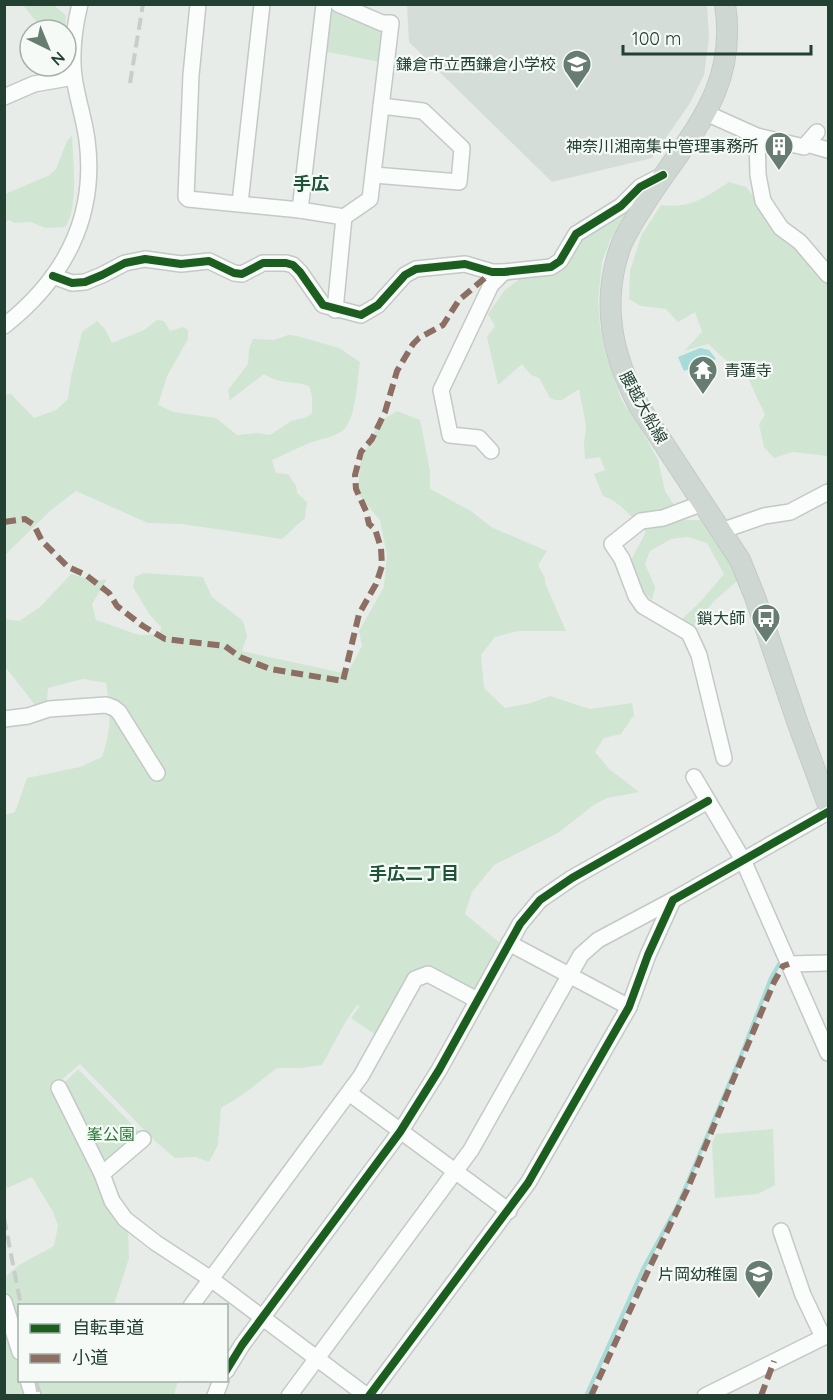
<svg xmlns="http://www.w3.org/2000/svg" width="833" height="1400" font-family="Quicksand,'Noto Sans JP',sans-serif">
<rect width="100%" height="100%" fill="#e7ece9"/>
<!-- built -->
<polygon fill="#d5ddd8" points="407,5 707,5 709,39 704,75 690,103 652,158 552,182 409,42"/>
<!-- green -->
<g fill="#d0e5d2">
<polygon points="23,5 54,5 66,16 65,30 43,30"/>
<polygon points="333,7 380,28 383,32 380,62 323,51 328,10"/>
<path d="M 72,136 C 73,159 79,209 65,227 L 45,228 L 31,222 L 15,223 L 9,220 L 5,222 L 5,194 L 50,175 L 56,169 L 67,141 Z"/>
<path d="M 729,182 L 746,187 L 828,283 L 828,456 L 793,452 L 774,458 L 764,447 L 759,424 L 765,415 L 744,369 L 729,363 L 708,344 L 684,351 L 702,332 L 695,312 L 678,322 L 666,309 L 641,306 L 629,299 L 630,271 L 641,236 L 661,205 C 690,209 706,197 729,182 Z"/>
<path d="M 632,200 L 633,208 L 610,240 L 602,262 L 598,301 L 600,327 L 606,355 L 622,401 L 641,429 L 658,460 L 665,491 L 684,520 L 704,520 L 736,574 L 737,581 L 714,601 L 695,625 L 688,628 L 679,622 L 701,601 L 724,574 L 707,543 L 688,537 L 671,539 L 650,551 L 645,564 L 655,587 L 652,600 L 642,590 L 630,562 L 646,532 C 633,519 621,502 603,496 L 594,474 L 605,470 L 600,457 L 585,459 L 584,442 L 586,426 L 579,389 L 562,400 L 555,400 L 550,398 L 539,378 L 531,375 L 522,364 L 498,385 L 487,337 L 495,326 L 488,314 L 505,290 L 526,274 L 548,270 L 578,236 Z"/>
<path d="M 157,320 L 164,321 L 170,331 L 183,327 L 188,330 L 188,339 L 167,376 L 158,405 L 174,412 L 216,418 L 237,435 L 258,433 L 270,435 L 291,421 L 307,417 L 312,413 L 312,396 L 309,386 C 291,380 282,385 264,374 L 230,400 L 228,390 L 248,364 L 249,349 L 253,339 L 274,340 L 288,335 L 297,336 L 339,348 L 360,362 C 357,380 357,411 346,427 C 338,438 318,439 307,444 C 295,449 284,455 272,460 L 276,473 L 288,474 L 296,486 L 297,493 L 307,502 L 305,518 L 282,539 L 182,524 L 148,523 L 76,491 L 51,510 L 5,555 L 4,447 L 7,444 L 5,439 L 5,395 L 11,394 L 34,418 L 56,410 L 68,399 L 71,377 L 82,332 L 97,321 L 105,329 L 112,343 L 144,330 Z"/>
<path d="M 397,411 L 420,420 L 430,470 L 430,489 L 471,511 L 491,527 L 547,551 L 538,565 L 545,578 L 545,583 L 566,631 L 518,631 L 495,637 L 481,655 L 484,688 L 505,708 L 531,703 L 550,696 L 590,709 L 632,703 L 634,715 L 621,734 L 604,738 L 595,752 L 609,769 L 639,792 L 607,798 L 595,804 L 558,833 L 494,865 L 472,892 L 465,914 L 500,943 L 473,993 L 429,969 L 379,1037 L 351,1018 L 360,1006 L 357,1005 L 346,1021 L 322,1065 L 300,1068 L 277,1068 L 245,1093 L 221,1108 L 218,1145 L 209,1162 L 195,1157 L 175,1158 L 156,1142 L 80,1064 L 51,1089 L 79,1137 L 128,1229 L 129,1258 L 114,1305 L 20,1306 L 20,1380 L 178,1381 L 174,1395 L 5,1395 L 4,1278 L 19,1265 L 54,1246 L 58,1226 L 53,1212 L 32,1177 L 7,1188 L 5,1183 L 5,815 L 15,812 L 27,778 L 80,767 L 102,757 C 112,727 111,714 106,683 L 83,679 L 48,688 L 47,701 L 35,705 L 7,669 L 5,670 L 5,619 L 19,621 L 40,607 L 71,574 L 96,581 L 107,579 L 92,604 L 96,620 L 139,635 L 160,634 L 161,627 L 149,614 L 133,587 L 135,577 L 144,573 L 203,577 L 212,597 L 243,621 L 247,636 L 242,651 L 338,672 L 349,670 L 362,646 L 359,631 L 384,587 L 387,555 L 380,520 L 358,494 L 360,464 L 378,423 Z"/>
<polygon points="78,1069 142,1135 106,1165 67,1096 64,1083"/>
<polygon points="773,1129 775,1185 758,1194 715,1198 712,1144 716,1134"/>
</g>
<!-- water -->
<polygon fill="#a7dbd7" points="700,348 709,350 716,359 684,371 678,357"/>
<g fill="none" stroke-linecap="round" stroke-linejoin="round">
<!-- stream -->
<polyline stroke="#a7dbd7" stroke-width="4" points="586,1396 643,1269 678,1205 740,1058 771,978 782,959"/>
<!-- minor casing -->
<g stroke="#c4c9c6" stroke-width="18">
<g id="minor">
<polyline points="198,4 191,75 186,197 188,199 300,210 344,217 370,199 391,23 382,23 338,4"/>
<polyline points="4,97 34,84 74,77"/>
<polyline points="706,113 757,136 804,147 817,132"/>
<polyline points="757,136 758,175 763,201 781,228 800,242 828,275"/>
<polyline points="807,144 828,150"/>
<polyline points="374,175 459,182 462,148 423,111 381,106"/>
<polyline points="240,203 262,4"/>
<polyline points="300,210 324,4"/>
<polyline points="53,276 72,283 85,282 102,275 125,263 145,259 181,264 209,261 234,273 242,274 263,263 286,263 293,265 300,272 323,305 361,315 378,305 405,275 416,269 465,264 492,272 504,272 551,267 560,261 576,234 621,206 640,187 663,175"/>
<polyline points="335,310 344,217"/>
<path d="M 4,326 C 64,279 97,217 87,140 C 84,118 77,98 74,77 C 71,52 74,28 80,4"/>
<polyline points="491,451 479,438 450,435 441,390 491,285 504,272"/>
<polyline points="703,503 663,518 641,521 612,544 622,559 636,596 643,606 689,633 699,655 724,758"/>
<polyline points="721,531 764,516 790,512 828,492"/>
<polyline points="4,719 28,716 49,709 106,705 114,708 119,712 157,773"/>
<polyline points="694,777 743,860 828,1053"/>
<polyline points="509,943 629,1007"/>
<polyline points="789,964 828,963"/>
<polyline points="59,1088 102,1174 112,1201 125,1219 156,1243 211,1279 367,1396"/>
<polyline points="349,1093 509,1211"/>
<polyline points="102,1174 143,1139"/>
<polyline points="781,1231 803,1295 823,1337"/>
<polyline points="4,1302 20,1352"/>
<polyline points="191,1306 361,1076 415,979 428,974 477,1000"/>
<polyline points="226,1371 242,1345 400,1132 439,1070 520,924 540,900 572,878 708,801"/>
<polyline points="28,1380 33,1396"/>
<polyline points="215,1396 221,1380"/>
<polyline points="289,1396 471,1150 581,955 598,940 673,900"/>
<polyline points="369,1396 528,1183 629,1007 648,955 673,900 828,812"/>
<polyline points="705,1396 828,1335"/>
</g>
</g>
<!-- major casing -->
<g stroke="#c2cbc6" stroke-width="22">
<path id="major" d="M 725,4 C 738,88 692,132 649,197 C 639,213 627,230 620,248 C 601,304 612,355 639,406 L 740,560 L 755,597 L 798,724 L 828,805"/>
</g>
<!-- minor -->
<use href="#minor" stroke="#fbfcfc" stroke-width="15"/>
<!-- major -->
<use href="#major" stroke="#cfd7d3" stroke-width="20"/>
<!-- rail -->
<g stroke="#c8cdca" stroke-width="4" stroke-dasharray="12 6" stroke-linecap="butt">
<polyline points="130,83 143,4"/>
<polyline points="4,1218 21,1306"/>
<polyline points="36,1380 39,1396"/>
</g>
<!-- quiet -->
<g stroke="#8d6e63" stroke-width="6" stroke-dasharray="12 6" stroke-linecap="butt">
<polyline points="4,522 25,519 34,525 42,541 68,567 86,575 109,593 117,606 143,626 165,639 225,646 240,657 270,669 343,681 359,614 376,584 382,566 381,548 375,529 369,524 366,511 356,489 355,475 361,452 372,439 385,412 397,371 413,344 419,338 443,325 459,300 492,272"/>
<polyline points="591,1396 647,1273 687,1190 774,982 783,966 789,964"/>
<polyline points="761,1396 774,1361"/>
</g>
<!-- cycleway casing -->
<g stroke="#f5faf7" stroke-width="11">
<g id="cycleway">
<polyline points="53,276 72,283 85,282 102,275 125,263 145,259 181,264 209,261 234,273 242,274 263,263 286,263 293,265 300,272 323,305 361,315 378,305 405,275 416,269 465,264 492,272 504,272 551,267 560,261 576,234 621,206 640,187 663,175"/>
<polyline points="226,1371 242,1345 400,1132 439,1070 520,924 540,900 572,878 708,801"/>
<polyline points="369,1396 528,1183 629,1007 648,955 673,900 828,812"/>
</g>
</g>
<!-- cycleway -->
<use href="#cycleway" stroke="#1b5e20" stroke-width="8"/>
</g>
<!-- icons -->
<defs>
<g id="school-pin" transform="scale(1.5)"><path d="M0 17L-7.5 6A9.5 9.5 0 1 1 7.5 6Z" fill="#687d72" stroke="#f5faf7"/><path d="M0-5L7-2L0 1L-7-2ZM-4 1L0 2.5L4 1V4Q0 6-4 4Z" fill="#fff"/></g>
<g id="building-pin" transform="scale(1.5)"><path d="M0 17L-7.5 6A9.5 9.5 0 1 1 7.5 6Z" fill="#687d72" stroke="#f5faf7"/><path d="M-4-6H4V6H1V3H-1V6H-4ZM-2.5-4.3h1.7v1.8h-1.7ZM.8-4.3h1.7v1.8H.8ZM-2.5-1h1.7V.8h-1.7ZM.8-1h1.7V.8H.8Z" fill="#fff"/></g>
<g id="temple-pin" transform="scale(1.5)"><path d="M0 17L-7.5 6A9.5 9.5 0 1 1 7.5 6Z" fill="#687d72" stroke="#f5faf7"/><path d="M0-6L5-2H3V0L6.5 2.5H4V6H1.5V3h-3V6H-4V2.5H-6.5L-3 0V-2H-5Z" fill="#fff"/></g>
<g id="bus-pin" transform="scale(1.5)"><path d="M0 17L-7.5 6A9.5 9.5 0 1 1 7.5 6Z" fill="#687d72" stroke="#f5faf7"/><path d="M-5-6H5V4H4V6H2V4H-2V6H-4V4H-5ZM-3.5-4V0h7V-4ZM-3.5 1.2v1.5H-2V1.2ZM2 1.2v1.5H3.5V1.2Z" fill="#fff"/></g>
</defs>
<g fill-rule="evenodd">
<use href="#school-pin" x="577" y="64"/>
<use href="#building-pin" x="779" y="146"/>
<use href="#temple-pin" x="703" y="370"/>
<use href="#bus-pin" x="766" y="618"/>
<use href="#school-pin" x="759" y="1274"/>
</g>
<g text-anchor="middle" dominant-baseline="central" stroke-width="4.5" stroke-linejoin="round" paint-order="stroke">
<!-- poi labels -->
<g font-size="16" fill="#234132" stroke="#f5faf7" text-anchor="end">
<text x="556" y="64">鎌倉市立西鎌倉小学校</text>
<text x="758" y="146">神奈川湘南集中管理事務所</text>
<text x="724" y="370" text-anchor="start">青蓮寺</text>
<text x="745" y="618">鎖大師</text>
<text x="738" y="1274">片岡幼稚園</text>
</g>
<!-- street labels -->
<g font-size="16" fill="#234132" stroke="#f5faf7">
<text transform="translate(644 407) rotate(61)">腰越大船線</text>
</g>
<!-- park labels -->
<g font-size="16" fill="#2c7939" stroke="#f5faf7">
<text x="111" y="1134">峯公園</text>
</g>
<!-- neighbourhood labels -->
<g font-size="18" font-weight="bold" fill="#1e543b" stroke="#f5faf7">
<text x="311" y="183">手広</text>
<text x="414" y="873">手広二丁目</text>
</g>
</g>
<!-- border -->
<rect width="833" height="1400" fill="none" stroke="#234132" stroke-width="12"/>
<!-- legend -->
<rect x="18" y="1304" width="210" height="78" fill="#f5faf7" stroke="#a1b0a8" stroke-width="1.5"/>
<rect x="30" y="1324" width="30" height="9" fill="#1b5e20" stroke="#a1b0a8" stroke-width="1.5"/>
<text x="72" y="1334" font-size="18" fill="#234132">自転車道</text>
<rect x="30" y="1354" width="30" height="9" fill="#8d6e63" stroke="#a1b0a8" stroke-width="1.5"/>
<text x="72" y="1364" font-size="18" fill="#234132">小道</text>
<!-- north arrow -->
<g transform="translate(48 48) rotate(137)"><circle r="28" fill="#f5faf7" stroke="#a1b0a8" stroke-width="1.5"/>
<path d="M0-4.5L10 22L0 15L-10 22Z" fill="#687d72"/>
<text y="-9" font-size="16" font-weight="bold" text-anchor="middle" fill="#234132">N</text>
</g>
<!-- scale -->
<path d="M623 45v9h188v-9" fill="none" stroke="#234132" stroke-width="3"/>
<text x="632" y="45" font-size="18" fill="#234132" stroke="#f5faf7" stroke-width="4.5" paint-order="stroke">100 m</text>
</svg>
